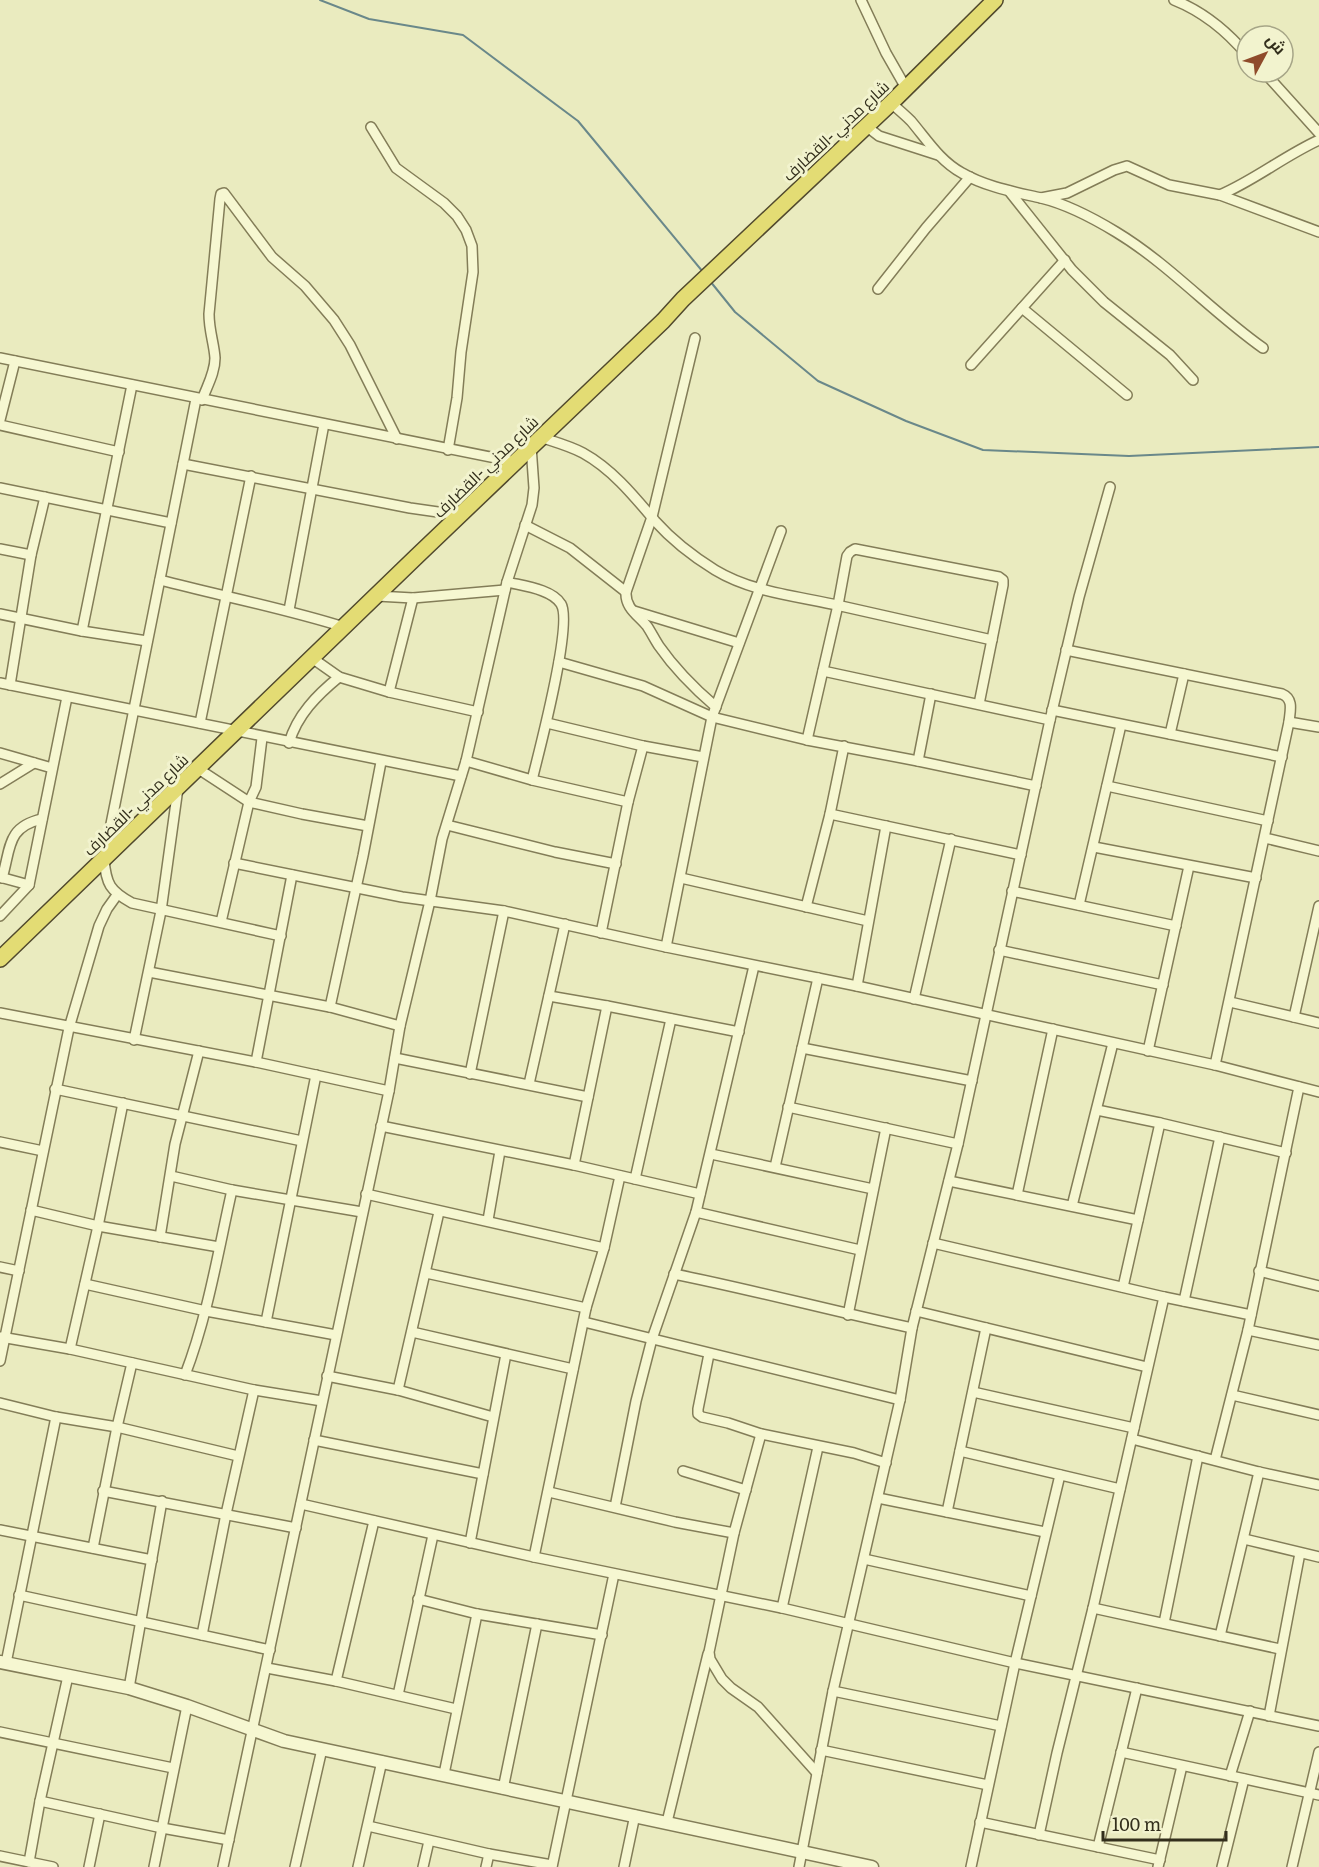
<svg xmlns="http://www.w3.org/2000/svg" width="1319" height="1867" font-family="Literata,Cairo,serif">
<rect width="100%" height="100%" fill="#eaebbf"/>
<g fill="none" stroke-linecap="round" stroke-linejoin="round">
<!-- stream -->
<g stroke="#6a888a" stroke-width="2">
<polyline points="320,0 369,19 463,35 578,121 703,272"/>
<polyline points="710,281 735,312 818,381 906,421 983,450 1129,456 1319,447"/>
</g>
<!-- minor casing -->
<g stroke="#837d58" stroke-width="12">
<g id="minor">
<polyline points="861,0 886,53 906,88"/>
<path d="M 1174,0 C 1204,12 1226,30 1247,55"/>
<polyline points="1264,72 1319,133"/>
<path d="M 891,103 C 898,109 905,115 911,121 C 927,140 940,161 962,173 C 986,187 1015,192 1041,198 C 1066,204 1093,218 1116,232 C 1169,264 1212,312 1263,348"/>
<polyline points="866,126 879,136 938,155"/>
<polyline points="371,127 396,168 444,203 457,216 466,230 472,246 473,272 461,352 457,398 448,450"/>
<polyline points="1009,191 1072,270 1104,302 1170,355 1193,380"/>
<path d="M 1220,195 C 1255,180 1284,156 1319,140"/>
<polyline points="1041,198 1067,193 1114,170 1127,166 1169,185 1220,195 1319,232"/>
<polyline points="878,289 926,228 970,177"/>
<polyline points="1022,308 1127,395"/>
<path d="M 695,338 L 652,517 L 626,592 C 625,608 638,615 647,626 C 651,632 655,640 659,646 C 675,669 695,689 716,707"/>
<polyline points="0,358 515,462"/>
<polyline points="971,365 1065,260"/>
<path d="M 196,399 L 104,859 C 106,884 110,891 132,903 L 281,936"/>
<path d="M 202,400 C 207,386 215,373 215,358 C 214,343 209,331 209,314 L 220,199 L 221,194 L 224,193 L 272,257 L 305,286 L 334,320 L 350,345 L 397,439"/>
<polyline points="0,420 15,361"/>
<polyline points="0,425 119,452"/>
<path d="M 540,437 C 555,442 570,446 583,453 C 612,469 634,496 655,521 C 672,540 694,557 715,570 C 753,593 799,596 841,606 C 892,617 942,629 992,640"/>
<polyline points="183,464 410,508 459,515"/>
<polyline points="0,488 171,523"/>
<polyline points="525,525 570,548 626,592"/>
<polyline points="0,549 31,555"/>
<path d="M 160,580 C 221,596 284,608 344,627"/>
<path d="M 507,582 C 523,586 552,589 561,604 C 573,623 539,752 532,780"/>
<polyline points="377,596 413,598 505,590"/>
<polyline points="289,610 324,424"/>
<polyline points="634,611 739,643"/>
<polyline points="0,614 82,631 147,641"/>
<polyline points="82,631 132,385"/>
<path d="M 1066,650 L 1282,694 C 1294,699 1290,711 1289,722 L 1215,1065"/>
<polyline points="312,658 339,677 389,692 478,712"/>
<polyline points="559,662 643,686 712,717 807,740 918,761 1036,786"/>
<polyline points="823,671 1050,720"/>
<polyline points="0,683 461,776"/>
<polyline points="10,685 31,555 45,497"/>
<polyline points="389,692 413,598"/>
<polyline points="1052,710 1282,757"/>
<polyline points="1289,722 1319,727"/>
<polyline points="200,723 251,476"/>
<polyline points="547,723 643,746 703,757"/>
<polyline points="1170,734 1184,674"/>
<polyline points="807,740 838,605 847,556 850,552 855,549 999,577 1003,580 1003,585 979,704"/>
<path d="M 289,743 C 297,715 317,695 339,677"/>
<polyline points="0,753 52,768"/>
<polyline points="466,761 507,582 532,505 534,488 531,446"/>
<polyline points="918,761 931,694"/>
<polyline points="197,768 249,802 302,814 368,826"/>
<polyline points="0,784 34,763"/>
<polyline points="1107,786 1268,821"/>
<polyline points="830,814 1021,855"/>
<polyline points="447,825 555,852 616,864"/>
<polyline points="1265,838 1319,851"/>
<polyline points="1094,847 1256,878"/>
<polyline points="234,863 402,897 504,911 666,947 857,986 1215,1065 1319,1092"/>
<polyline points="0,877 29,885"/>
<path d="M 2,878 C 11,849 6,827 42,819"/>
<polyline points="681,878 868,921"/>
<polyline points="1012,891 1176,926"/>
<polyline points="1079,905 1121,725"/>
<polyline points="806,907 830,814 844,746"/>
<polyline points="0,916 29,885 67,697"/>
<polyline points="221,922 249,802 256,787 262,738"/>
<polyline points="601,933 628,802 643,746"/>
<polyline points="666,947 712,717 781,531"/>
<polyline points="999,950 1163,985"/>
<polyline points="149,972 330,1007 400,1026"/>
<polyline points="857,986 886,826"/>
<polyline points="549,996 607,1006 739,1032"/>
<polyline points="914,999 951,839"/>
<polyline points="1230,1002 1319,1023"/>
<polyline points="330,1007 363,856 381,762"/>
<polyline points="0,1013 256,1062 389,1091"/>
<polyline points="1294,1017 1319,906"/>
<polyline points="134,1040 161,911 178,788"/>
<polyline points="802,1048 972,1081"/>
<polyline points="1148,1051 1189,866"/>
<polyline points="395,1058 588,1097"/>
<polyline points="256,1062 292,875"/>
<polyline points="470,1074 504,911"/>
<polyline points="529,1084 565,924"/>
<polyline points="55,1089 302,1141"/>
<polyline points="788,1107 958,1144"/>
<polyline points="1097,1110 1160,1123 1286,1153"/>
<polyline points="381,1126 574,1165 700,1194"/>
<polyline points="0,1142 43,1151"/>
<polyline points="711,1154 873,1189"/>
<polyline points="574,1165 607,1006"/>
<polyline points="775,1167 818,978"/>
<polyline points="171,1176 232,1190 362,1212"/>
<polyline points="635,1179 671,1019"/>
<polyline points="949,1181 1138,1220"/>
<polyline points="366,1194 604,1248"/>
<polyline points="1017,1195 1053,1029"/>
<polyline points="1072,1206 1113,1043"/>
<polyline points="31,1210 98,1226 219,1247"/>
<polyline points="696,1212 860,1250"/>
<polyline points="488,1220 500,1151"/>
<polyline points="160,1237 175,1144 199,1051"/>
<polyline points="933,1243 1164,1297 1251,1315"/>
<polyline points="0,1267 19,1271"/>
<polyline points="1259,1271 1319,1286"/>
<polyline points="426,1273 586,1308"/>
<path d="M 674,1274 C 754,1290 832,1311 912,1328"/>
<polyline points="85,1284 206,1311 336,1335"/>
<polyline points="1123,1287 1160,1123"/>
<polyline points="1184,1301 1220,1137"/>
<polyline points="916,1311 1147,1367"/>
<polyline points="848,1315 886,1128"/>
<polyline points="266,1322 316,1075"/>
<polyline points="584,1322 900,1400"/>
<polyline points="1248,1330 1319,1345"/>
<polyline points="412,1332 573,1369"/>
<polyline points="1,1337 70,1349 254,1390 322,1401"/>
<polyline points="70,1349 98,1226 123,1103"/>
<polyline points="709,1354 698,1409 698,1414 702,1417 728,1423 761,1434 854,1453 886,1463"/>
<polyline points="0,1361 69,1028 99,926 107,909 117,895"/>
<path d="M 185,1375 C 208,1315 218,1252 232,1190"/>
<polyline points="327,1376 398,1390 493,1417"/>
<polyline points="398,1390 439,1212"/>
<polyline points="973,1392 1134,1428"/>
<polyline points="1232,1395 1319,1415"/>
<polyline points="0,1403 56,1417 117,1427 238,1456"/>
<polyline points="761,1434 734,1533 709,1652 710,1659 722,1679 731,1688 758,1707 817,1773"/>
<polyline points="1132,1439 1259,1472 1319,1485"/>
<polyline points="314,1440 483,1474"/>
<polyline points="960,1451 1120,1489"/>
<polyline points="1215,1460 1248,1330 1299,1087"/>
<polyline points="683,1471 746,1490"/>
<polyline points="103,1491 296,1528"/>
<polyline points="549,1492 675,1522 734,1533"/>
<polyline points="878,1498 1045,1532"/>
<polyline points="301,1504 534,1557 782,1608 1015,1663 1319,1726"/>
<polyline points="615,1507 636,1401 652,1339 696,1212 754,966"/>
<polyline points="947,1512 986,1328"/>
<polyline points="0,1530 152,1560"/>
<polyline points="1244,1539 1319,1557"/>
<polyline points="470,1543 506,1354"/>
<polyline points="93,1548 117,1427 132,1363"/>
<polyline points="534,1557 586,1308 604,1248 620,1176"/>
<polyline points="864,1559 1031,1596"/>
<polyline points="19,1595 270,1650"/>
<polyline points="418,1599 477,1614 602,1635"/>
<polyline points="782,1608 818,1447"/>
<polyline points="1093,1608 1280,1649"/>
<polyline points="1164,1623 1198,1456"/>
<polyline points="202,1635 226,1514 254,1390"/>
<polyline points="1220,1636 1259,1472"/>
<polyline points="6,1663 56,1417"/>
<polyline points="267,1668 336,1681 456,1709"/>
<polyline points="336,1681 374,1521"/>
<polyline points="129,1688 162,1501"/>
<polyline points="833,1691 1001,1726"/>
<polyline points="398,1695 433,1535"/>
<polyline points="1269,1716 1300,1553"/>
<polyline points="0,1732 173,1768"/>
<polyline points="821,1750 988,1785"/>
<polyline points="1121,1752 1319,1795"/>
<polyline points="444,1774 477,1614"/>
<polyline points="1230,1776 1250,1711"/>
<polyline points="503,1789 537,1624"/>
<polyline points="40,1801 162,1828 229,1840"/>
<polyline points="667,1822 708,1654"/>
<polyline points="980,1822 1160,1860"/>
<polyline points="368,1826 489,1854 552,1865"/>
<polyline points="1039,1835 1057,1753 1093,1608 1164,1297"/>
<polyline points="1098,1847 1137,1688"/>
<polyline points="0,1856 53,1867"/>
<polyline points="29,1862 40,1801 68,1676"/>
<polyline points="89,1867 100,1814"/>
<polyline points="154,1867 187,1706"/>
<polyline points="223,1867 389,1091 400,1026 430,901 442,839 466,761 532,780 628,802"/>
<polyline points="295,1867 322,1749"/>
<polyline points="358,1867 382,1761"/>
<polyline points="423,1867 429,1841"/>
<polyline points="486,1867 489,1854"/>
<polyline points="552,1867 614,1574"/>
<polyline points="624,1867 635,1815"/>
<polyline points="799,1867 833,1691 900,1400 912,1328 958,1144 1050,720 1079,597 1110,487"/>
<polyline points="971,1867 1015,1663 1060,1475"/>
<polyline points="1158,1867 1182,1766"/>
<polyline points="1222,1867 1244,1779"/>
<polyline points="1292,1867 1319,1752"/>
</g>
</g>
<!-- tertiary casing -->
<g stroke="#837d58" stroke-width="15">
<polyline id="tertiary" points="0,1662 129,1688 187,1706 284,1741 872,1867"/>
</g>
<!-- trunk casing -->
<g stroke="#51492d" stroke-width="18">
<polyline id="trunk" points="0,959 416,557 663,321 683,299 891,103 995,0"/>
</g>
<!-- minor -->
<use href="#minor" stroke="#f6f7d1" stroke-width="9"/>
<!-- tertiary -->
<use href="#tertiary" stroke="#f6f7d1" stroke-width="12"/>
<!-- trunk -->
<use href="#trunk" stroke="#e3dc74" stroke-width="15"/>
</g>
<g text-anchor="middle" dominant-baseline="central" stroke-width="6" stroke-linejoin="round" paint-order="stroke">
<!-- street labels -->
<g font-size="16" fill="#332f1c" stroke="#f2f3ce">
<text transform="translate(835 130) rotate(-43)">شارع مدني -القضارف</text>
<text transform="translate(485 466) rotate(-44)">شارع مدني -القضارف</text>
<text transform="translate(135 804) rotate(-44)">شارع مدني -القضارف</text>
</g>
</g>
<!-- north arrow -->
<g transform="translate(1265 54) rotate(49)"><circle r="28" fill="#f2f3ce" stroke="#a6a587" stroke-width="1.5"/>
<path d="M0-4.5L10 22L0 15L-10 22Z" fill="#8f4b2b"/>
<text y="-9" font-size="16" font-weight="bold" text-anchor="middle" fill="#332f1c">ش</text>
</g>
<!-- scale -->
<path d="M1103 1831v9h123v-9" fill="none" stroke="#332f1c" stroke-width="3"/>
<text x="1112" y="1831" font-size="18" fill="#332f1c" stroke="#f2f3ce" stroke-width="4.5" paint-order="stroke">100 m</text>
</svg>
